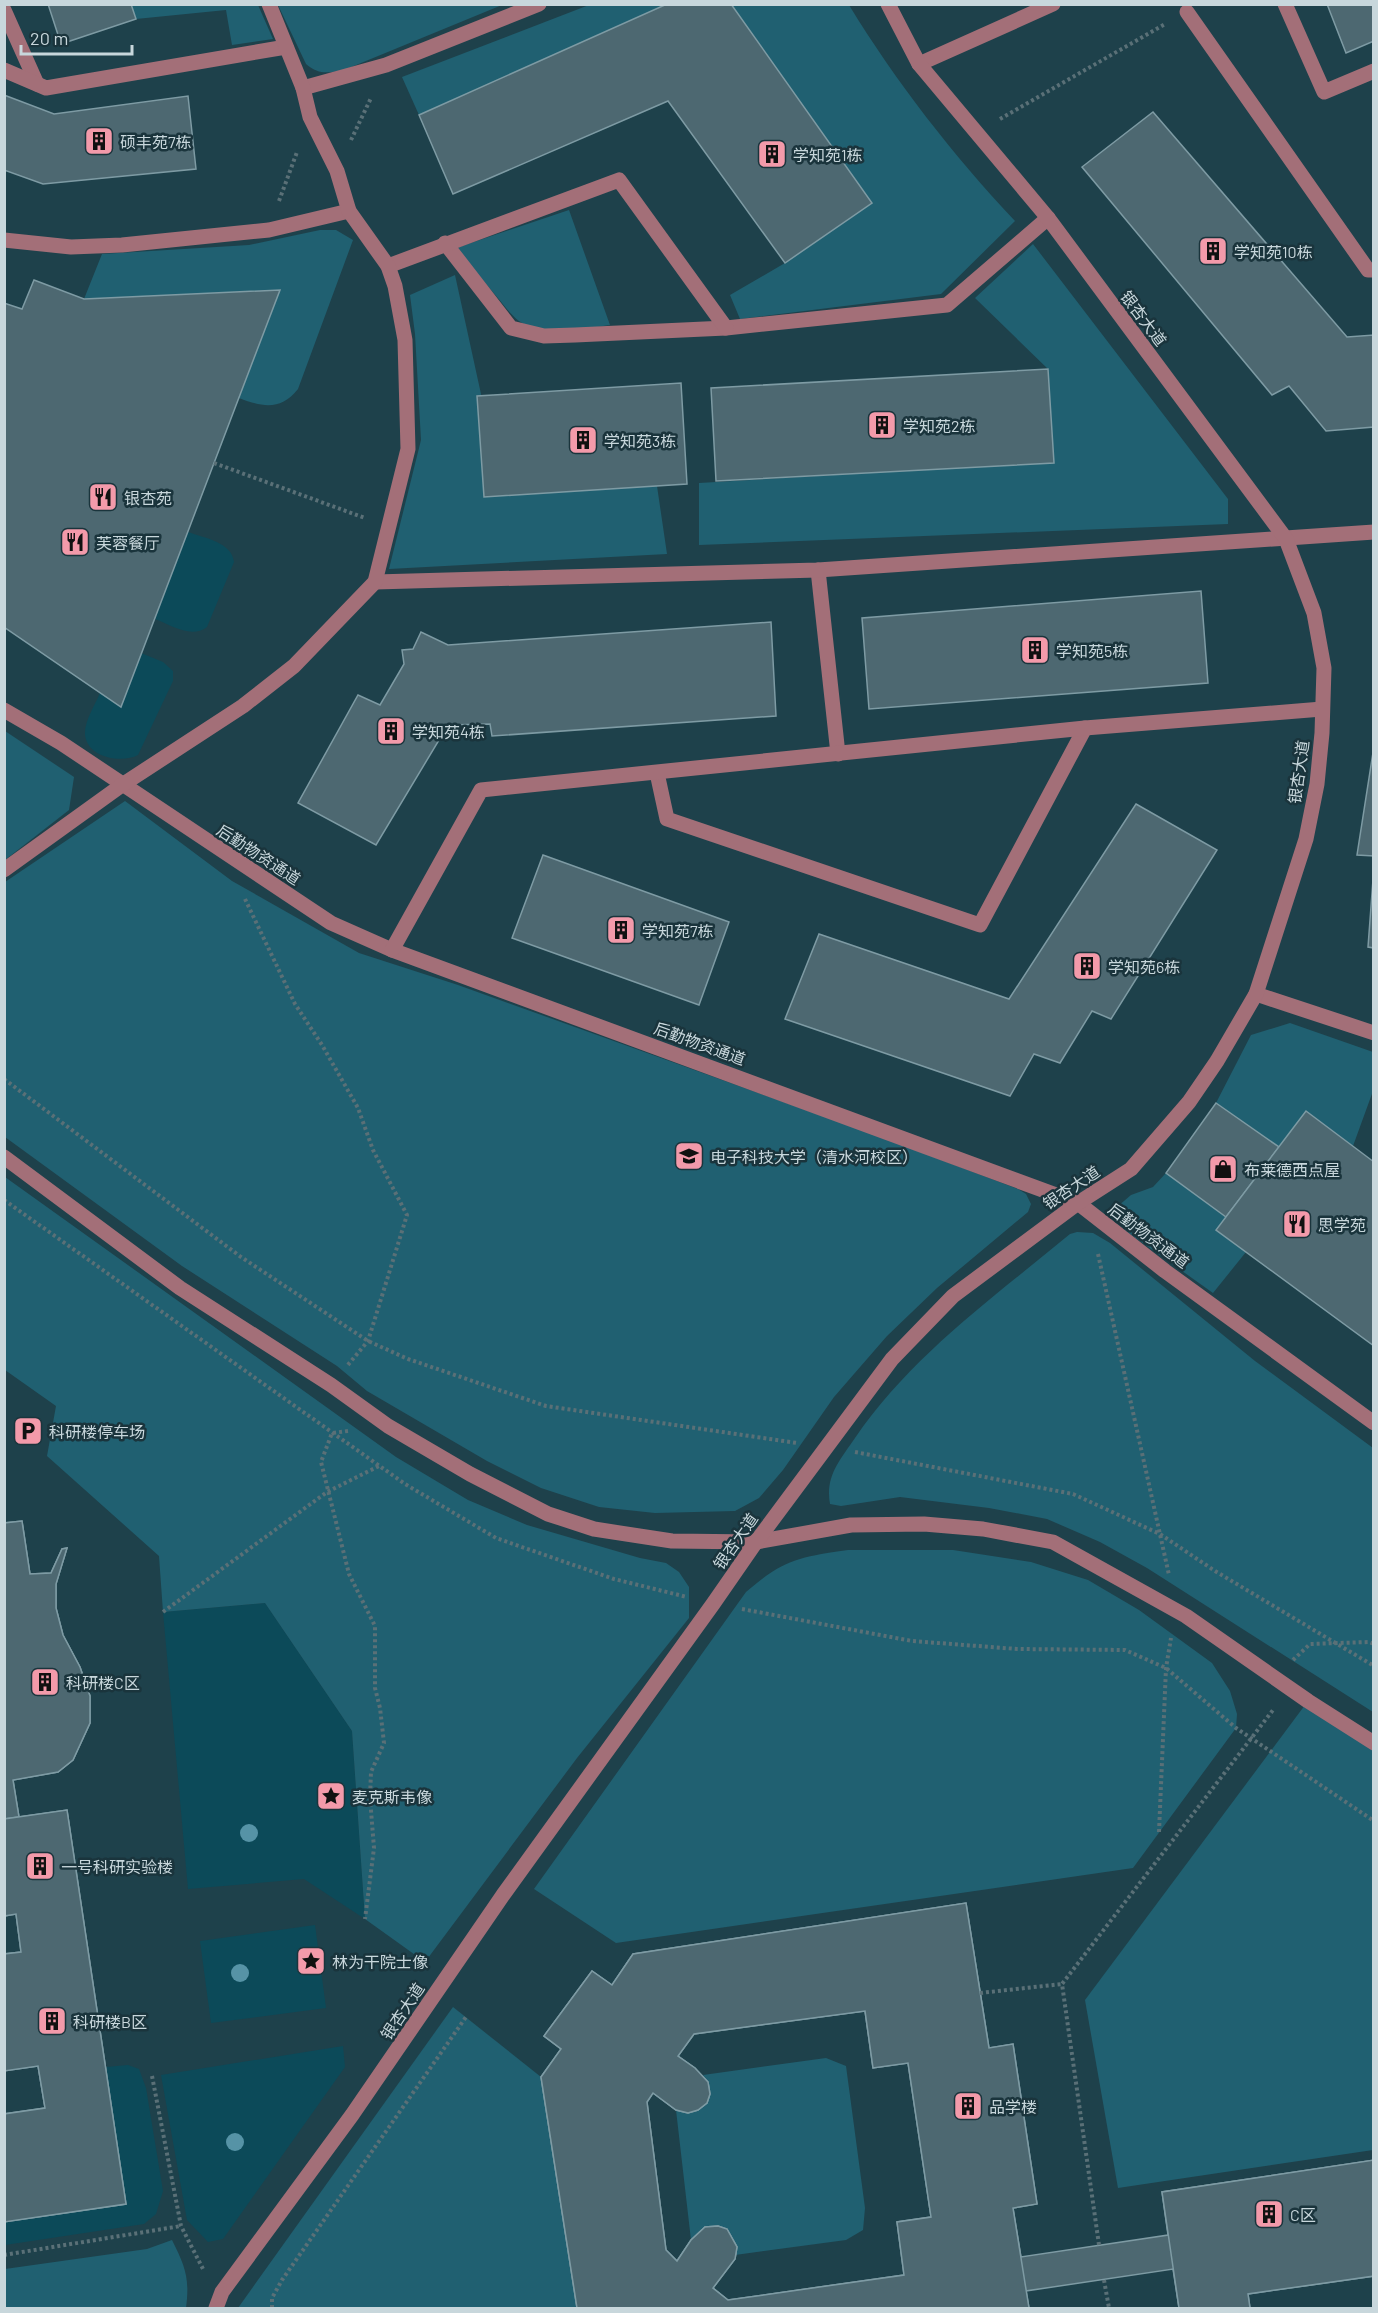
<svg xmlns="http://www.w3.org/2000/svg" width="1378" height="2313" font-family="Barlow,'Noto Sans SC',sans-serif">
<rect width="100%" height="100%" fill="#1a343c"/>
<!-- built -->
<rect fill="#1e414b" x="5" y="5" width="1368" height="2303"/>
<!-- green -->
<g fill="#0c4a59">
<path d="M 188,532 C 204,538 232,542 234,562 L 207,627 C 191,639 171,625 155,619 Z"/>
<path d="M 141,653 L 163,662 L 173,671 L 173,681 L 138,755 C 121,764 85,757 85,733 C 85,720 95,705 100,693 L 121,707 Z"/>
<polygon points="265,1603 352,1731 365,1919 304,1879 188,1889 163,1612"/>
<polygon points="315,1925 326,2008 211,2023 200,1941"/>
<polygon points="343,2046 345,2067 223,2239 208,2242 187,2220 161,2075"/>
<polygon points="128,2065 139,2069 146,2088 163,2191 156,2214 144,2224 5,2245 5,2222 126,2203 106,2067"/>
</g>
<!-- forest -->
<g fill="#206071">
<polygon points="131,5 258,5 273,39 232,45 226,10 136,19"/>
<path d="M 278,5 L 502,5 L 344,70 C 328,73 319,75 306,64 Z"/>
<polygon points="589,5 667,5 419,115 402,77"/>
<path d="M 731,5 L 849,5 C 896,82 953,155 1015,221 L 941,294 L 740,319 L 730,295 L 785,263 L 872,203 Z"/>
<path d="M 569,210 L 610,325 C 585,329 540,336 519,321 C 511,315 504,305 497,297 C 483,281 470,264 456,248 Z"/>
<path d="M 320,230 L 336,230 L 353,240 L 298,389 C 281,411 262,407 239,398 L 279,290 L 84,299 L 102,254 L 249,245 Z"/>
<polygon points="1033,244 1228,499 1228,524 699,545 699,483 1053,462 1048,369 975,298"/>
<polygon points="455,275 500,481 657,486 667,554 389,569 421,440 415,334 410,295"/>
<polygon points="5,731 74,777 69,810 5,860"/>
<polygon points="125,801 232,881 359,953 458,985 878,1136 1018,1189 1026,1194 1031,1204 1028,1212 937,1288 887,1336 834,1397 783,1470 759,1498 735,1511 655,1513 599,1507 541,1488 487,1461 367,1391 337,1366 182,1266 5,1137 5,882"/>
<polygon points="1290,1023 1373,1052 1373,1091 1353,1146 1306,1112 1279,1147 1216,1103 1251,1035"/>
<polygon points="1166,1173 1226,1217 1216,1230 1246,1252 1213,1293 1126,1231 1117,1207 1131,1195 1153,1187"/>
<polygon points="5,1177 396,1457 468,1500 527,1525 640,1558 666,1563 679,1572 689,1587 689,1618 577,1758 425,1962 365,1919 352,1731 265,1603 163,1612 159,1556 47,1456 56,1406 5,1370"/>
<path d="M 1077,1232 L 1093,1233 L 1110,1243 L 1255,1361 L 1373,1448 L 1373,1712 L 1147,1568 L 1100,1542 L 1047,1519 L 989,1508 L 900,1497 L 841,1506 L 830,1504 C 825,1476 840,1460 855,1438 C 912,1355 993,1298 1070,1234 Z"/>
<path d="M 848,1550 L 953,1550 L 1031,1562 L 1088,1580 L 1139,1610 L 1212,1663 L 1230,1691 L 1237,1714 L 1236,1728 L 1133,1868 L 616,1943 L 534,1889 L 746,1592 C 784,1559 800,1557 848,1550 Z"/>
<polygon points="1308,1701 1373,1743 1373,2150 1118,2188 1085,2000"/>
<polygon points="453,2007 541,2077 577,2308 238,2308"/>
<path d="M 826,2058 L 846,2066 L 865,2208 L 863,2230 L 846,2240 L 735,2255 L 737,2247 L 727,2229 C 710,2224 702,2229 691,2240 L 676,2110 L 688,2113 L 710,2094 L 708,2082 L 703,2075 Z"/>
<path d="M 172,2240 C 185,2266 190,2278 186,2308 L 5,2308 L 5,2269 L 147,2249 Z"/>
</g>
<!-- building -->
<g fill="#4d6871" stroke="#7e9ba4" stroke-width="1.5" fill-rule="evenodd">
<polygon points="48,4 131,4 136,19 61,44"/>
<polygon points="667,4 731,4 872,203 785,263 668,101 453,194 419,115"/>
<polygon points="1327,4 1374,4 1374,41 1346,53"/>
<polygon points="4,95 54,114 188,96 196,169 43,184 4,170"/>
<polygon points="1153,112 1347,337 1374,335 1374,427 1326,431 1289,386 1272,395 1082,167"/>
<polygon points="34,280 84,299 280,290 121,707 4,627 4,303 22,309"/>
<polygon points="1048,369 1054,463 716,481 711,388"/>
<polygon points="681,383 687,484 484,497 477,396"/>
<polygon points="1201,591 1208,683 869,709 862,618"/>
<polygon points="771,622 776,716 492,736 490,724 448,725 376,845 298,803 358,695 380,705 404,664 402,650 413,649 421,632 448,645"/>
<polygon points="1374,746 1374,856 1357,855"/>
<polygon points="1136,804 1217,850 1111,1019 1092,1011 1060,1063 1034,1054 1010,1096 785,1019 819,934 1009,999"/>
<polygon points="543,855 729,922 699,1005 512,938"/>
<polygon points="1374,866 1374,948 1368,947"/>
<polygon points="1216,1103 1279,1147 1226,1217 1166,1173"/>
<polygon points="1306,1111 1374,1162 1374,1346 1216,1230"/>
<polygon points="22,1521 30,1574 51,1573 62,1549 67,1548 56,1584 56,1608 63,1635 80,1667 90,1696 90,1723 73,1760 58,1772 13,1780 19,1817 67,1810 126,2204 4,2222 4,2114 45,2108 38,2066 4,2071 4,1954 21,1952 16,1914 4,1916 4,1523"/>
<polygon points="22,1521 30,1574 51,1573 62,1549 67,1548 56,1584 56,1608 63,1635 80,1667 90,1696 90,1723 73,1760 58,1772 13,1780 19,1817 4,1819 4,1523"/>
<polygon points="67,1810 126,2204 4,2222 4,2114 45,2108 38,2066 4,2071 4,1954 21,1952 16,1914 4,1916 4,1819"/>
<path d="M 966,1903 L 989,2048 L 1013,2044 L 1037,2204 L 1013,2208 L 1021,2257 L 1168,2235 L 1162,2192 L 1374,2160 L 1374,2276 L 1248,2294 L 1250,2308 L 1179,2308 L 1173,2269 L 1026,2291 L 1029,2308 L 577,2308 L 541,2077 L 561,2049 L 544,2036 L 592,1971 L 612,1985 L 633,1954 ZM 865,2011 L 873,2068 L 908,2063 L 931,2217 L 897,2222 L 904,2275 L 728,2300 L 713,2288 L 735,2259 L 737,2247 L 727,2229 L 718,2226 L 705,2227 L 691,2240 L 677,2261 L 666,2250 L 647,2102 L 653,2093 L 676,2110 L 688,2113 L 698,2110 L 707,2103 L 710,2094 L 708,2082 L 695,2068 L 678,2056 L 694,2034 Z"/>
<path d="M 966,1903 L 989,2048 L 1013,2044 L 1037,2204 L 1013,2208 L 1029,2308 L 577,2308 L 541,2077 L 561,2049 L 544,2036 L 592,1971 L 612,1985 L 633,1954 ZM 865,2011 L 873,2068 L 908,2063 L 931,2217 L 897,2222 L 904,2275 L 728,2300 L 713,2288 L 735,2259 L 737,2247 L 727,2229 L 718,2226 L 705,2227 L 691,2240 L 677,2261 L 666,2250 L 647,2102 L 653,2093 L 676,2110 L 688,2113 L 698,2110 L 707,2103 L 710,2094 L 708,2082 L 695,2068 L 678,2056 L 694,2034 Z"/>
<polygon points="1374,2160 1374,2276 1248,2294 1250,2308 1179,2308 1162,2192"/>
</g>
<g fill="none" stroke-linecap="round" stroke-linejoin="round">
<!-- path -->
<g stroke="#5a7077" stroke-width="4" stroke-dasharray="3 3" stroke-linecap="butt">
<polyline points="1000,119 1165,24"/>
<polyline points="351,140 371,98"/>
<polyline points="279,201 297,152"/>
<polyline points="214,463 365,518"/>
<polyline points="245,899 295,1004 322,1045 358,1108 373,1150 407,1215 368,1341 347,1366"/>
<polyline points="4,1079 241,1257 368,1341 408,1359 546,1406 797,1443"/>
<polyline points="4,1200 405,1484 496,1538 614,1579 687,1597"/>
<polyline points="1098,1254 1169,1575"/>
<polyline points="348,1431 332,1433 321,1462 349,1574 375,1626 375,1688 380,1708 384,1743 371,1772 370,1798 374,1848 365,1919"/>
<polyline points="855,1452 1073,1494 1160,1534 1215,1571 1374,1666"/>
<polyline points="742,1609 912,1641 1017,1649 1125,1650 1166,1668 1236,1728 1374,1821"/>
<polyline points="163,1612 327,1492 379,1466"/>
<polyline points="1293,1660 1310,1644 1369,1642 1374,1644"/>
<polyline points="1159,1832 1166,1668 1171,1638"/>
<polyline points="980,1993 1062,1984"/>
<polyline points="152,2076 181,2226 204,2271"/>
<polyline points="1099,2245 1062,1984 1273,1710"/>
<polyline points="4,2255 181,2226"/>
<polyline points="1104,2280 1109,2308"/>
<polyline points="272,2308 272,2298 282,2280 466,2017"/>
</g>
<!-- minor -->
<g stroke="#a36f78" stroke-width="15">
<polyline points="1285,4 1324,92 1374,71"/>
<polyline points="4,10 37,84"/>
<polyline points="1187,12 1368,270 1374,270"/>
<polyline points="919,64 1053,4"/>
<polyline points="4,70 46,88 286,47"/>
<polyline points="303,88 386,65 539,4"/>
<polyline points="4,240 71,247 122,245 269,230 349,211"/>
<polyline points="445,243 511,328 544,336 575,335 726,328 947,305 1048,218"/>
<polyline points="388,266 619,180 726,328"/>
<polyline points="818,570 838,754"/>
<polyline points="375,582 818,570 1374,532"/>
<polyline points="4,710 61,743 331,923 392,950 1078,1203 1165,1271 1374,1423"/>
<polyline points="657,773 667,819 980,925 1085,728"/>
<polyline points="4,870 122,785 243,706 294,666 375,582 408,449 405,340 395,286 388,266 349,211 337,171 310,117 303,88 269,4"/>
<polyline points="392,950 481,790 1085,728 1322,709"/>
<polyline points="1256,994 1374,1033"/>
<polyline points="4,1157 180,1288 331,1385 388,1426 470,1474 548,1514 594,1529 672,1541 756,1542 851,1525 924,1524 983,1529 1053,1542 1186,1616 1308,1701 1374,1743"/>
<polyline points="216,2308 222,2292 352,2115 503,1895 713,1604 756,1542 892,1359 953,1296 1078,1203 1131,1169 1189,1102 1217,1061 1256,994 1306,839 1317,784 1322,733 1324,668 1314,613 1286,539 1048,218 919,64 888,4"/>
</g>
</g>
<!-- trees -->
<g fill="#5693a6">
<circle cx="249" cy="1833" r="9"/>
<circle cx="240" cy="1973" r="9"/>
<circle cx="235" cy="2142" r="9"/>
</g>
<!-- icons -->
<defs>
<g id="building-square" transform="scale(1.5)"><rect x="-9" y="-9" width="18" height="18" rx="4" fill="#f39aaa" stroke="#1a343c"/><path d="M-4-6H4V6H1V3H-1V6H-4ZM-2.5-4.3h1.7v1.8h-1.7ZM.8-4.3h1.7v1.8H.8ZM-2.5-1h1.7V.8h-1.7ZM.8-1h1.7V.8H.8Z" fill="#111"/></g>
<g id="restaurant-square" transform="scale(1.5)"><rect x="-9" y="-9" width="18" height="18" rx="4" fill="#f39aaa" stroke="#1a343c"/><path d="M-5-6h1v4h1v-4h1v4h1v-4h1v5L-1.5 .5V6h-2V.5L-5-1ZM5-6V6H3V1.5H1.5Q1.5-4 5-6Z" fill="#111"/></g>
<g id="university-square" transform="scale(1.5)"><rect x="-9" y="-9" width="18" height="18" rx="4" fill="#f39aaa" stroke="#1a343c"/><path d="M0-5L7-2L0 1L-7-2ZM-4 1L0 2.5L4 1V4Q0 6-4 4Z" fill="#111"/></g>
<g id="shop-square" transform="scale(1.5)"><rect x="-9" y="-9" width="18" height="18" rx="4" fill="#f39aaa" stroke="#1a343c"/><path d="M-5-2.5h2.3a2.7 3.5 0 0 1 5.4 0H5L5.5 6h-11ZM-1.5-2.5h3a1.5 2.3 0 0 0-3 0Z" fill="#111"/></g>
<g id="parking-square" transform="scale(1.5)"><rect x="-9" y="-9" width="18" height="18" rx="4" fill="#f39aaa" stroke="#1a343c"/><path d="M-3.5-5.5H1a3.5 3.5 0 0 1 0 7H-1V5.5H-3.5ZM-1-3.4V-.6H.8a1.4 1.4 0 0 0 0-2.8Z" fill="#111"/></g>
<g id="sight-square" transform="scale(1.5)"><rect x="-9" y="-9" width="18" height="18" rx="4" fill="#f39aaa" stroke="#1a343c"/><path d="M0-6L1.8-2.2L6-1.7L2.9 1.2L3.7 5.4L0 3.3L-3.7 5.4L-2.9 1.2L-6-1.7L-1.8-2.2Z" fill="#111"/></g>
</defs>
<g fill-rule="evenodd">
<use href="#building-square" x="99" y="141"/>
<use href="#building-square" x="772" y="154"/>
<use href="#building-square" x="1213" y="251"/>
<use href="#building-square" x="882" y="425"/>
<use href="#building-square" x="583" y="440"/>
<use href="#restaurant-square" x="103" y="497"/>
<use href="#restaurant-square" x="75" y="542"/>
<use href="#building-square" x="1035" y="650"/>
<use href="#building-square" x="391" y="731"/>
<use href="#building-square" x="621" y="930"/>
<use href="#building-square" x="1087" y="966"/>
<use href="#university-square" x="689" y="1156"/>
<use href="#shop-square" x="1223" y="1169"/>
<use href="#restaurant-square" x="1297" y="1224"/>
<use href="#parking-square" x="28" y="1431"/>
<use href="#building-square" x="45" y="1682"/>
<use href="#sight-square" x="331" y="1796"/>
<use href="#building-square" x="40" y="1866"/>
<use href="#sight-square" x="311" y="1961"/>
<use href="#building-square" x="52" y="2021"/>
<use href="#building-square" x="968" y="2106"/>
<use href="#building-square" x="1269" y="2214"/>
</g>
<g text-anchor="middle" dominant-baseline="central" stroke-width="5" stroke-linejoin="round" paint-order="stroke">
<!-- poi labels -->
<g font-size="16" fill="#c8d7dc" stroke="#1a343c" text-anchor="start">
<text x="120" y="141">硕丰苑7栋</text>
<text x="793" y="154">学知苑1栋</text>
<text x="1234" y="251">学知苑10栋</text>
<text x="903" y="425">学知苑2栋</text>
<text x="604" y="440">学知苑3栋</text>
<text x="124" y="497">银杏苑</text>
<text x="96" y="542">芙蓉餐厅</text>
<text x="1056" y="650">学知苑5栋</text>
<text x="412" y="731">学知苑4栋</text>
<text x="642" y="930">学知苑7栋</text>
<text x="1108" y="966">学知苑6栋</text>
<text x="710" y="1156">电子科技大学（清水河校区）</text>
<text x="1244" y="1169">布莱德西点屋</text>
<text x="1318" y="1224">思学苑</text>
<text x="49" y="1431">科研楼停车场</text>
<text x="66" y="1682">科研楼C区</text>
<text x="352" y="1796">麦克斯韦像</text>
<text x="61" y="1866">一号科研实验楼</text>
<text x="332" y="1961">林为干院士像</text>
<text x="73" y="2021">科研楼B区</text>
<text x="989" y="2106">品学楼</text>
<text x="1290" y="2214">C区</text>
</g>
<!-- street labels -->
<g font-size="16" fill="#c8d7dc" stroke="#1a343c">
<text transform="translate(1144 318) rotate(53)">银杏大道</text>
<text transform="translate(1298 772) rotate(-82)">银杏大道</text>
<text transform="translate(259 854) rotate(33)">后勤物资通道</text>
<text transform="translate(700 1043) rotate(20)">后勤物资通道</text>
<text transform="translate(1071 1187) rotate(-34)">银杏大道</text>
<text transform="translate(1149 1235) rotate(37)">后勤物资通道</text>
<text transform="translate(735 1541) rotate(-55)">银杏大道</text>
<text transform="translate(402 2011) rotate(-56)">银杏大道</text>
</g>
</g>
<!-- border -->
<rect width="1378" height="2313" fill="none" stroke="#c8d7dc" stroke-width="12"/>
<!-- scale -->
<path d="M21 45v9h111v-9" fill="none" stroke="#c8d7dc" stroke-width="3"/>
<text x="30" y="45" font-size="18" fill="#c8d7dc" stroke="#1a343c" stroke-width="4.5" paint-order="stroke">20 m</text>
</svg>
